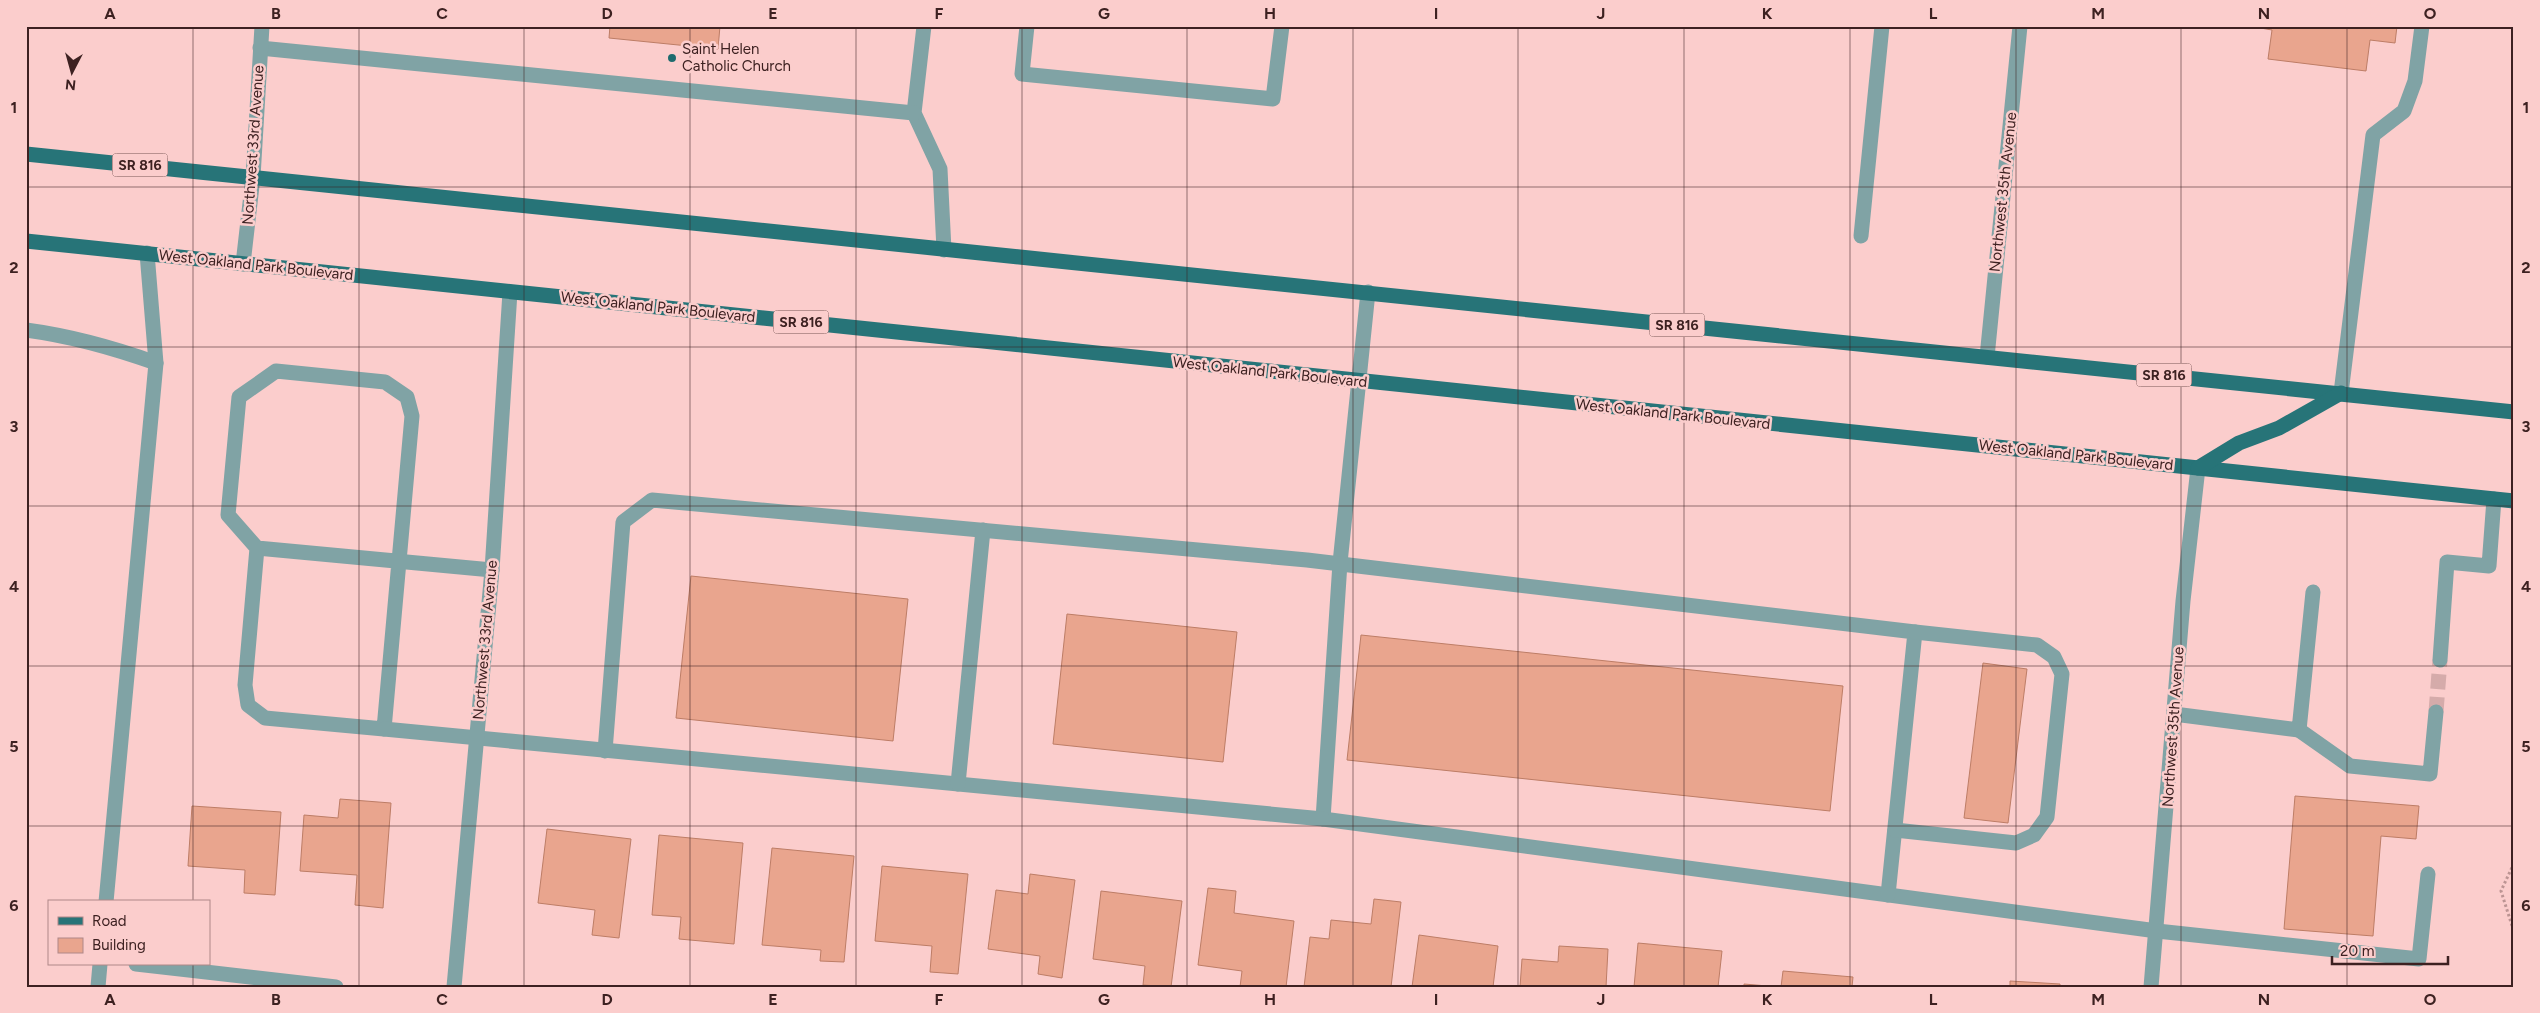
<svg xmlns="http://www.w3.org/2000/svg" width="2540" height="1013" font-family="Figtree,sans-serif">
<rect width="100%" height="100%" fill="#fbcdcc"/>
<!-- building -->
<g fill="#e9a58e" stroke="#bd7d66">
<polygon points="610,26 720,26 718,49 609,38"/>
<polygon points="2249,26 2397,26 2395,43 2370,40 2366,71 2268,59 2272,30"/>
<polygon points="691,576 908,599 893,741 676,718"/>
<polygon points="1067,614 1237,632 1223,762 1053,744"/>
<polygon points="1361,635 1843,686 1830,811 1347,760"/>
<polygon points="1983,663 2027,669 2008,823 1964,818"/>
<polygon points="2295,796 2419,806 2416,839 2381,836 2373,936 2284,929"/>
<polygon points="340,799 391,803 383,908 355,905 357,875 300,871 304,815 338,818"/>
<polygon points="192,806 281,812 275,895 244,893 245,870 188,866"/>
<polygon points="547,829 631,839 619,938 592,935 595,910 538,903"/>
<polygon points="659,835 743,843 734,944 679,939 681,917 652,915"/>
<polygon points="772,848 854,856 844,962 820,961 821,950 762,945"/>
<polygon points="882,866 968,874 958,974 930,972 932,946 875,941"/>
<polygon points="1030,874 1075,880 1062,978 1038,974 1040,956 988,949 996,890 1028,894"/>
<polygon points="1208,888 1236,891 1234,913 1294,921 1286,987 1240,987 1242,971 1198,965"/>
<polygon points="1101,891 1182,901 1171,987 1143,985 1145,966 1093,959"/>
<polygon points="1374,899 1401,902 1391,987 1304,987 1310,937 1329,939 1331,920 1371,924"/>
<polygon points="1419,935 1498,946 1493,987 1412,987"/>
<polygon points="1638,943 1722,951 1718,987 1634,987"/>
<polygon points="1559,946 1608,949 1606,987 1520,987 1522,959 1558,962"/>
<polygon points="1783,971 1853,977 1852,987 1781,987"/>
<polygon points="2010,981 2060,984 2060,987 2010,987"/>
<polygon points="1744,984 1779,987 1744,987"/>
</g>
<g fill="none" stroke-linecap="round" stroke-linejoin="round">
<!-- minor-tunnel -->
<polyline stroke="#d5abaa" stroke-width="15" stroke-dasharray="15 8" stroke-linecap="butt" points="2436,712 2440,660"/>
<!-- path -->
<polyline stroke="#bc9493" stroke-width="3" stroke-dasharray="2.5 2.5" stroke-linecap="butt" points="2514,863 2501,891 2514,932"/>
<!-- minor -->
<g stroke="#80a3a5" stroke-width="15">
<polyline points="924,26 914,113 940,169 944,250"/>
<polyline points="1027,26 1022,74 1273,99 1282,26"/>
<polyline points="260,48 914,113"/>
<polyline points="1861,236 1882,26"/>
<polyline points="243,264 253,177 262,26"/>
<polyline points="1368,292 1340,563 1323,819 2157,931 2419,959 2428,874"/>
<path d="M 26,330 C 71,336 114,348 156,363"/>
<polyline points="1987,357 2020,26"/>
<polyline points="2341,393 2373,135 2404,111 2415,81 2422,26"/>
<polyline points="257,548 245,685 248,705 265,718 384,729 412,416 407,397 385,382 276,371 239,397 228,515 257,548 492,570"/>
<polyline points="2440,660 2447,562 2489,566 2494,499"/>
<polyline points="2174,714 2299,730 2313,592"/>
<polyline points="384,729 1323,819"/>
<polyline points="2299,730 2350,766 2430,774 2436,712"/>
<polyline points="605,751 623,522 652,500 1307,560 1915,632 1888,895"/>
<polyline points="958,784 983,530"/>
<polyline points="1895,830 2016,843 2034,835 2047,817 2062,674 2054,657 2037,645 1915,632"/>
<polyline points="106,902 156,363 147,253"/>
<polyline points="136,964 336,987"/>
<polyline points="98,987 100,964"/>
<polyline points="454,987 492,570 510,292"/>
<polyline points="2151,987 2183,601 2198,468"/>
</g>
<!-- major -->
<g stroke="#277478" stroke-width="15">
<polyline points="26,154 2514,412"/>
<polyline points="26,241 2514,501"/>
<polyline points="2198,468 2239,443 2279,428 2341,393"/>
</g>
</g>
<!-- grid -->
<path fill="none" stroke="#3d2121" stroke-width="1" stroke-opacity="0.55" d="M 193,26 L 193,902M 359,26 L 359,987M 524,26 L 524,987M 690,26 L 690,987M 856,26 L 856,987M 1022,26 L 1022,987M 1187,26 L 1187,987M 1353,26 L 1353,987M 1518,26 L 1518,987M 1684,26 L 1684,987M 1850,26 L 1850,987M 2016,26 L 2016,987M 2181,26 L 2181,987M 2347,26 L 2347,987M 26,187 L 2514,187M 26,347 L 2514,347M 26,506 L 2514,506M 26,666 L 2514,666M 26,826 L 2514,826M 193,964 L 193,987"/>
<!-- markers -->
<circle fill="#1e6b6e" stroke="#fbcdcc" stroke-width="2" cx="672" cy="58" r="5"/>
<g text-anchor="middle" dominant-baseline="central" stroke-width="5" stroke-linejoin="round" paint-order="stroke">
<!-- shield labels -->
<g fill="#fbcdcc" stroke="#765554" stroke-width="1">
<rect x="112.5" y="153.5" width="55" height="23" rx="4"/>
<rect x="773.5" y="310.5" width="55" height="23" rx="4"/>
<rect x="1649.5" y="313.5" width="55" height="23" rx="4"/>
<rect x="2136.5" y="363.5" width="55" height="23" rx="4"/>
</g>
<g font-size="14" font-weight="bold" fill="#3d2121">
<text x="140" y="165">SR 816</text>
<text x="801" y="322">SR 816</text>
<text x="1677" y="325">SR 816</text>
<text x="2164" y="375">SR 816</text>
</g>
<!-- poi labels -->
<g font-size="15" fill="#3d2121" stroke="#fbcdcc" text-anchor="start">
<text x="682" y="49">Saint Helen<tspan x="682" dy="17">Catholic Church</tspan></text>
</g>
<!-- street labels -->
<g font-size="15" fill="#3d2121" stroke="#fbcdcc">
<text transform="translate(253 145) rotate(-86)">Northwest 33rd Avenue</text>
<text transform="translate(2003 192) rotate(-84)">Northwest 35th Avenue</text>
<text transform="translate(256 265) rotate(6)">West Oakland Park Boulevard</text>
<text transform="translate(658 307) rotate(6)">West Oakland Park Boulevard</text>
<text transform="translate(1270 372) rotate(6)">West Oakland Park Boulevard</text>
<text transform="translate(1673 414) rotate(6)">West Oakland Park Boulevard</text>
<text transform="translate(2076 455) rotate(6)">West Oakland Park Boulevard</text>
<text transform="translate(485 640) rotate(-85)">Northwest 33rd Avenue</text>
<text transform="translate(2173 727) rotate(-86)">Northwest 35th Avenue</text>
</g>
</g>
<!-- border -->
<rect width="2540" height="1013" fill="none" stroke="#fbcdcc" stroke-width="55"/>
<!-- legend -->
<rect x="48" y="900" width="162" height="65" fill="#fbcdcc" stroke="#af8888"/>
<rect x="58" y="917" width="25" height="8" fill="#277478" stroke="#af8888"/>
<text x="92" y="926" font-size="15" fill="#3d2121">Road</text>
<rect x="58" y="938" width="25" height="15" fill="#e9a58e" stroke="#af8888"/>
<text x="92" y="950" font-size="15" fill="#3d2121">Building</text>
<!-- north arrow -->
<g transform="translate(72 72) rotate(186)" stroke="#fbcdcc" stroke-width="4" paint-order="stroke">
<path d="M0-4L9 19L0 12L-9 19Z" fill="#3d2121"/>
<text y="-8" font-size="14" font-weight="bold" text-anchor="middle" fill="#3d2121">N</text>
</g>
<!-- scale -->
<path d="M2332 956v8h116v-8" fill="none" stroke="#3d2121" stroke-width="2.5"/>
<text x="2340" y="956" font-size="15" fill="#3d2121" stroke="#fbcdcc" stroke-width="4" paint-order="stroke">20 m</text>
<rect x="28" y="28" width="2484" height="958" fill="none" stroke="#3d2121" stroke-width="2"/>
<g font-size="16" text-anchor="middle" font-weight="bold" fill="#3d2121">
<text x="110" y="19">A</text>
<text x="276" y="19">B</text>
<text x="442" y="19">C</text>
<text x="607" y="19">D</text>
<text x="773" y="19">E</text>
<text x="939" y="19">F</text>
<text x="1104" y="19">G</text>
<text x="1270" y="19">H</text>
<text x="1436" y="19">I</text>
<text x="1601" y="19">J</text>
<text x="1767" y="19">K</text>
<text x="1933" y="19">L</text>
<text x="2098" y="19">M</text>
<text x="2264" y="19">N</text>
<text x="2430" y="19">O</text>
<text x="14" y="113">1</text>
<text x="2526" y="113">1</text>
<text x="14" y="273">2</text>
<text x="2526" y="273">2</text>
<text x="14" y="432">3</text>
<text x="2526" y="432">3</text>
<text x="14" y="592">4</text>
<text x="2526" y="592">4</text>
<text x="14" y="752">5</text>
<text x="2526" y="752">5</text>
<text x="14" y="911">6</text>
<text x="2526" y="911">6</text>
<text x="110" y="1005">A</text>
<text x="276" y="1005">B</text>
<text x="442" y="1005">C</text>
<text x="607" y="1005">D</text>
<text x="773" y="1005">E</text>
<text x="939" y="1005">F</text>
<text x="1104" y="1005">G</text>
<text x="1270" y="1005">H</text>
<text x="1436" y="1005">I</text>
<text x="1601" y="1005">J</text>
<text x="1767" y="1005">K</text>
<text x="1933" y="1005">L</text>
<text x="2098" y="1005">M</text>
<text x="2264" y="1005">N</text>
<text x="2430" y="1005">O</text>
</g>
</svg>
